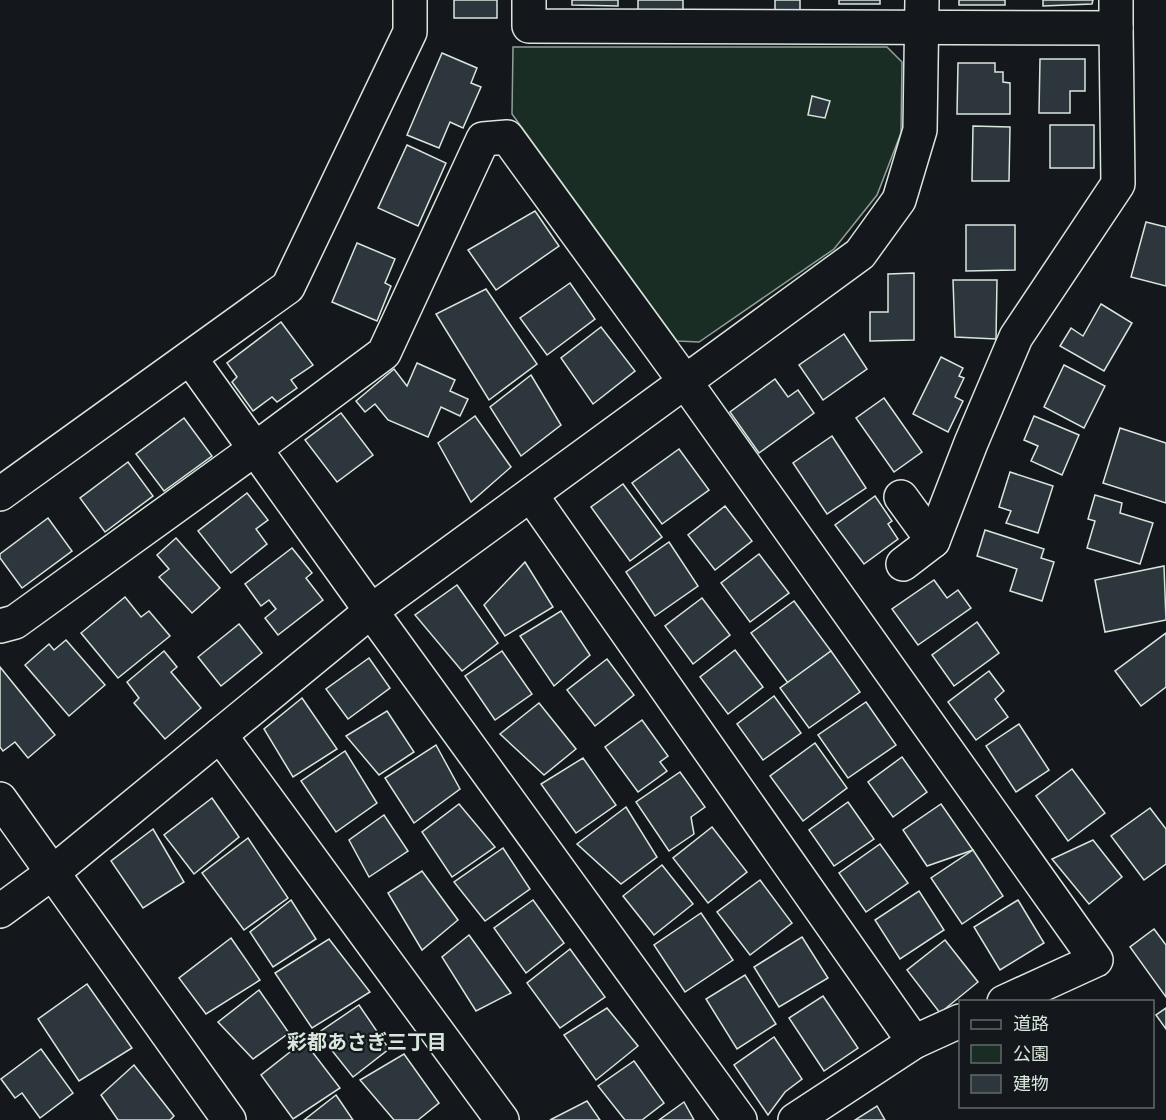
<svg xmlns="http://www.w3.org/2000/svg" width="1166" height="1120" font-family="'Varela Round','Noto Sans JP',sans-serif">
<rect width="100%" height="100%" fill="#14181c"/>
<!-- green -->
<polygon fill="#1a2d24" stroke="#939e99" stroke-width="1.5" points="513,47 887,47 902,62 901,133 877,195 834,249 699,342 677,341 512,114"/>
<!-- building -->
<g fill="#2c363c" stroke="#d8e6dc" stroke-width="1.5">
<rect x="454" y="0" width="43" height="18"/>
<polygon points="572,0 618,0 618,6 572,5"/>
<rect x="638" y="0" width="45" height="10"/>
<rect x="775" y="0" width="25" height="11"/>
<rect x="839" y="0" width="41" height="4"/>
<rect x="959" y="0" width="46" height="5"/>
<polygon points="1043,0 1093,0 1092,4 1043,6"/>
<polygon points="442,53 477,68 471,83 481,87 463,128 450,122 439,148 407,135"/>
<polygon points="1040,59 1085,59 1085,91 1070,91 1070,113 1039,113"/>
<polygon points="958,63 995,63 995,72 1003,72 1003,82 1010,83 1010,114 957,114"/>
<polygon points="812,96 830,101 825,118 808,115"/>
<rect x="1050" y="125" width="44" height="43"/>
<polygon points="973,126 1010,127 1009,181 972,181"/>
<polygon points="407,145 446,163 418,226 378,208"/>
<polygon points="535,211 559,246 496,290 468,250"/>
<polygon points="1146,222 1166,227 1166,286 1131,277"/>
<polygon points="966,225 1015,225 1015,270 966,271"/>
<polygon points="357,243 395,259 385,283 391,286 377,321 332,302"/>
<polygon points="914,273 914,340 870,341 870,312 888,312 888,274"/>
<polygon points="953,280 997,280 996,339 955,337"/>
<polygon points="570,283 595,319 547,355 520,318"/>
<polygon points="486,289 537,364 489,400 436,314"/>
<polygon points="1101,304 1132,323 1104,371 1060,346 1071,328 1083,336"/>
<polygon points="281,322 313,365 291,380 297,388 277,402 272,397 253,411 232,382 237,377 227,363"/>
<polygon points="601,327 635,371 593,404 561,358"/>
<polygon points="844,334 867,369 823,400 799,365"/>
<polygon points="941,357 963,368 959,376 964,378 955,397 963,401 948,432 913,414"/>
<polygon points="417,363 455,380 450,391 468,399 460,416 441,407 428,437 388,420 375,404 365,412 356,401 394,369 407,386"/>
<polygon points="1064,365 1105,386 1084,428 1044,407"/>
<polygon points="531,375 561,425 521,456 490,407"/>
<polygon points="775,379 788,397 798,390 814,413 759,453 730,412"/>
<polygon points="884,398 922,452 894,472 856,418"/>
<polygon points="341,413 373,455 337,482 305,440"/>
<polygon points="475,416 511,467 471,502 438,443"/>
<polygon points="1034,416 1079,435 1062,475 1031,461 1038,446 1024,440"/>
<polygon points="184,418 212,456 164,491 136,454"/>
<polygon points="1120,428 1166,443 1166,503 1103,483"/>
<polygon points="832,436 866,488 827,514 793,463"/>
<polygon points="679,449 709,490 662,524 632,483"/>
<polygon points="128,462 153,496 105,532 80,498"/>
<polygon points="1010,472 1053,486 1038,533 1006,523 1011,511 999,507"/>
<polygon points="623,484 662,537 630,561 591,507"/>
<polygon points="247,493 268,520 256,529 267,544 231,573 198,531"/>
<polygon points="1095,495 1122,503 1120,513 1153,523 1140,564 1087,548 1095,521 1088,519"/>
<polygon points="875,496 892,521 888,524 898,539 864,564 835,525"/>
<polygon points="725,506 752,541 715,570 688,535"/>
<polygon points="48,518 72,551 22,588 0,558 0,554"/>
<polygon points="985,530 1044,549 1041,558 1054,562 1042,601 1010,591 1017,569 977,556"/>
<polygon points="176,538 220,588 192,613 159,577 169,569 157,555"/>
<polygon points="669,542 698,586 655,616 626,572"/>
<polygon points="292,548 312,573 306,578 323,600 278,635 265,618 276,609 269,600 261,606 245,584"/>
<polygon points="759,554 789,593 750,622 721,583"/>
<polygon points="525,562 553,607 505,636 484,605"/>
<polygon points="1164,566 1166,620 1105,632 1095,580"/>
<polygon points="934,580 947,598 958,590 971,608 918,645 892,609"/>
<polygon points="457,585 498,643 462,671 415,615"/>
<polygon points="125,597 141,617 149,611 170,636 118,678 81,633"/>
<polygon points="702,598 730,635 693,664 665,626"/>
<polygon points="794,601 831,651 788,683 751,633"/>
<polygon points="561,611 590,655 554,686 520,636"/>
<polygon points="977,622 999,653 954,686 932,655"/>
<polygon points="239,624 262,653 221,686 198,657"/>
<polygon points="1166,633 1166,687 1141,706 1115,671"/>
<polygon points="66,640 105,685 69,716 25,665 49,644 54,650"/>
<polygon points="735,650 763,687 728,714 700,677"/>
<polygon points="164,651 177,667 171,672 201,708 165,739 134,703 139,698 127,682"/>
<polygon points="502,651 532,694 495,720 465,676"/>
<polygon points="831,651 860,692 809,728 780,688"/>
<polygon points="369,658 390,688 348,719 326,689"/>
<polygon points="607,659 634,695 595,726 567,690"/>
<polygon points="0,667 55,735 28,758 15,742 3,751 0,747"/>
<polygon points="989,671 1004,691 995,699 1008,717 976,740 948,702"/>
<polygon points="774,696 801,733 763,760 737,724"/>
<polygon points="302,698 337,749 293,777 264,729"/>
<polygon points="866,702 896,745 848,778 818,735"/>
<polygon points="539,703 576,749 544,775 500,734"/>
<polygon points="387,711 414,752 379,775 346,736"/>
<polygon points="642,720 668,756 660,762 667,771 638,792 605,747"/>
<polygon points="1019,724 1049,770 1016,792 986,746"/>
<polygon points="815,743 847,788 803,821 770,776"/>
<polygon points="436,745 460,789 414,823 385,778"/>
<polygon points="345,751 377,803 336,832 301,781"/>
<polygon points="902,757 927,792 893,817 868,782"/>
<polygon points="583,758 616,805 576,833 541,784"/>
<polygon points="1072,769 1105,813 1068,841 1036,796"/>
<polygon points="680,772 705,807 691,817 694,834 669,851 636,802"/>
<polygon points="212,798 239,837 194,874 164,835"/>
<polygon points="848,802 874,839 834,866 809,830"/>
<polygon points="459,804 495,847 452,877 422,832"/>
<polygon points="941,804 973,850 927,866 903,830"/>
<polygon points="626,807 657,857 621,884 577,844"/>
<polygon points="1150,808 1166,829 1166,864 1144,880 1111,836"/>
<polygon points="384,815 408,851 369,877 349,840"/>
<polygon points="712,827 747,872 708,903 673,858"/>
<polygon points="153,829 184,882 143,908 111,861"/>
<polygon points="248,838 288,898 244,930 202,873"/>
<polygon points="1093,840 1122,877 1089,904 1052,859"/>
<polygon points="880,844 908,883 866,912 839,873"/>
<polygon points="503,848 530,889 485,921 454,882"/>
<polygon points="973,850 1003,896 962,924 931,878"/>
<polygon points="662,865 693,904 654,935 623,896"/>
<polygon points="422,871 458,920 422,950 388,893"/>
<polygon points="760,880 792,923 750,955 717,912"/>
<polygon points="919,891 944,930 900,959 875,920"/>
<polygon points="291,900 316,939 273,967 250,932"/>
<polygon points="533,900 564,943 526,973 494,928"/>
<polygon points="1018,900 1044,943 1000,970 974,927"/>
<polygon points="701,913 733,960 685,992 654,945"/>
<polygon points="1154,929 1166,945 1166,997 1130,947"/>
<polygon points="469,935 511,993 476,1011 442,957"/>
<polygon points="802,937 828,978 779,1007 754,967"/>
<polygon points="231,938 260,980 206,1014 179,978"/>
<polygon points="329,939 370,992 312,1028 275,973"/>
<polygon points="945,940 978,982 940,1013 907,970"/>
<polygon points="570,949 605,997 560,1028 527,983"/>
<polygon points="745,975 776,1024 737,1049 706,999"/>
<polygon points="87,984 132,1048 79,1081 38,1019"/>
<polygon points="259,990 289,1033 253,1059 218,1022"/>
<polygon points="823,996 858,1048 824,1071 789,1018"/>
<polygon points="359,1005 389,1049 353,1077 318,1033"/>
<polygon points="607,1008 638,1046 596,1080 564,1035"/>
<polygon points="1166,1008 1166,1029 1156,1015"/>
<polygon points="774,1037 802,1079 785,1092 768,1115 734,1065"/>
<polygon points="304,1041 340,1088 293,1119 261,1075"/>
<polygon points="41,1049 73,1093 40,1118 22,1093 15,1098 1,1079"/>
<polygon points="404,1054 439,1103 418,1120 394,1120 360,1080"/>
<polygon points="634,1061 664,1103 642,1120 625,1120 598,1086"/>
<polygon points="134,1065 174,1116 170,1120 118,1120 101,1095"/>
<polygon points="336,1095 353,1120 304,1120"/>
<polygon points="587,1101 600,1120 550,1120"/>
<polygon points="684,1102 694,1120 659,1120"/>
<polygon points="877,1106 885,1120 855,1120"/>
</g>
<g fill="none" stroke-linecap="round" stroke-linejoin="round">
<!-- minor casing -->
<g stroke="#d8e6dc" stroke-width="36">
<g id="minor">
<polyline points="529,0 529,26 1116,28 1116,0"/>
<polyline points="190,358 371,611 740,1120"/>
<polyline points="0,494 288,287 410,32 410,0"/>
<polyline points="531,495 914,1042"/>
<polyline points="901,497 933,541"/>
<polyline points="903,564 933,541 971,443 1016,337 1118,184 1116,28"/>
<polyline points="0,626 15,622 255,449 384,353 483,139 507,137 686,383 1096,960 1004,1002"/>
<polyline points="220,735 502,1120"/>
<polyline points="0,799 229,1120"/>
<polyline points="0,911 52,873 371,611 860,254 899,200 920,130 922,0"/>
<polyline points="795,1120 914,1042 960,1021"/>
</g>
</g>
<!-- minor -->
<use href="#minor" stroke="#14181c" stroke-width="33"/>
</g>
<g text-anchor="middle" dominant-baseline="central" stroke-width="4.5" stroke-linejoin="round" paint-order="stroke">
<!-- neighbourhood labels -->
<g font-size="20" font-weight="bold" fill="#d8e6dc" stroke="#14181c">
<text x="367" y="1043">彩都あさぎ三丁目</text>
</g>
</g>
<!-- legend -->
<rect x="959" y="1000" width="195" height="108" fill="#14181c" stroke="#626a69" stroke-width="1.5"/>
<rect x="971" y="1020" width="30" height="9" fill="#14181c" stroke="#626a69" stroke-width="1.5"/>
<text x="1013" y="1030" font-size="18" fill="#d8e6dc">道路</text>
<rect x="971" y="1045" width="30" height="18" fill="#1a2d24" stroke="#626a69" stroke-width="1.5"/>
<text x="1013" y="1060" font-size="18" fill="#d8e6dc">公園</text>
<rect x="971" y="1075" width="30" height="18" fill="#2c363c" stroke="#626a69" stroke-width="1.5"/>
<text x="1013" y="1090" font-size="18" fill="#d8e6dc">建物</text>
</svg>
